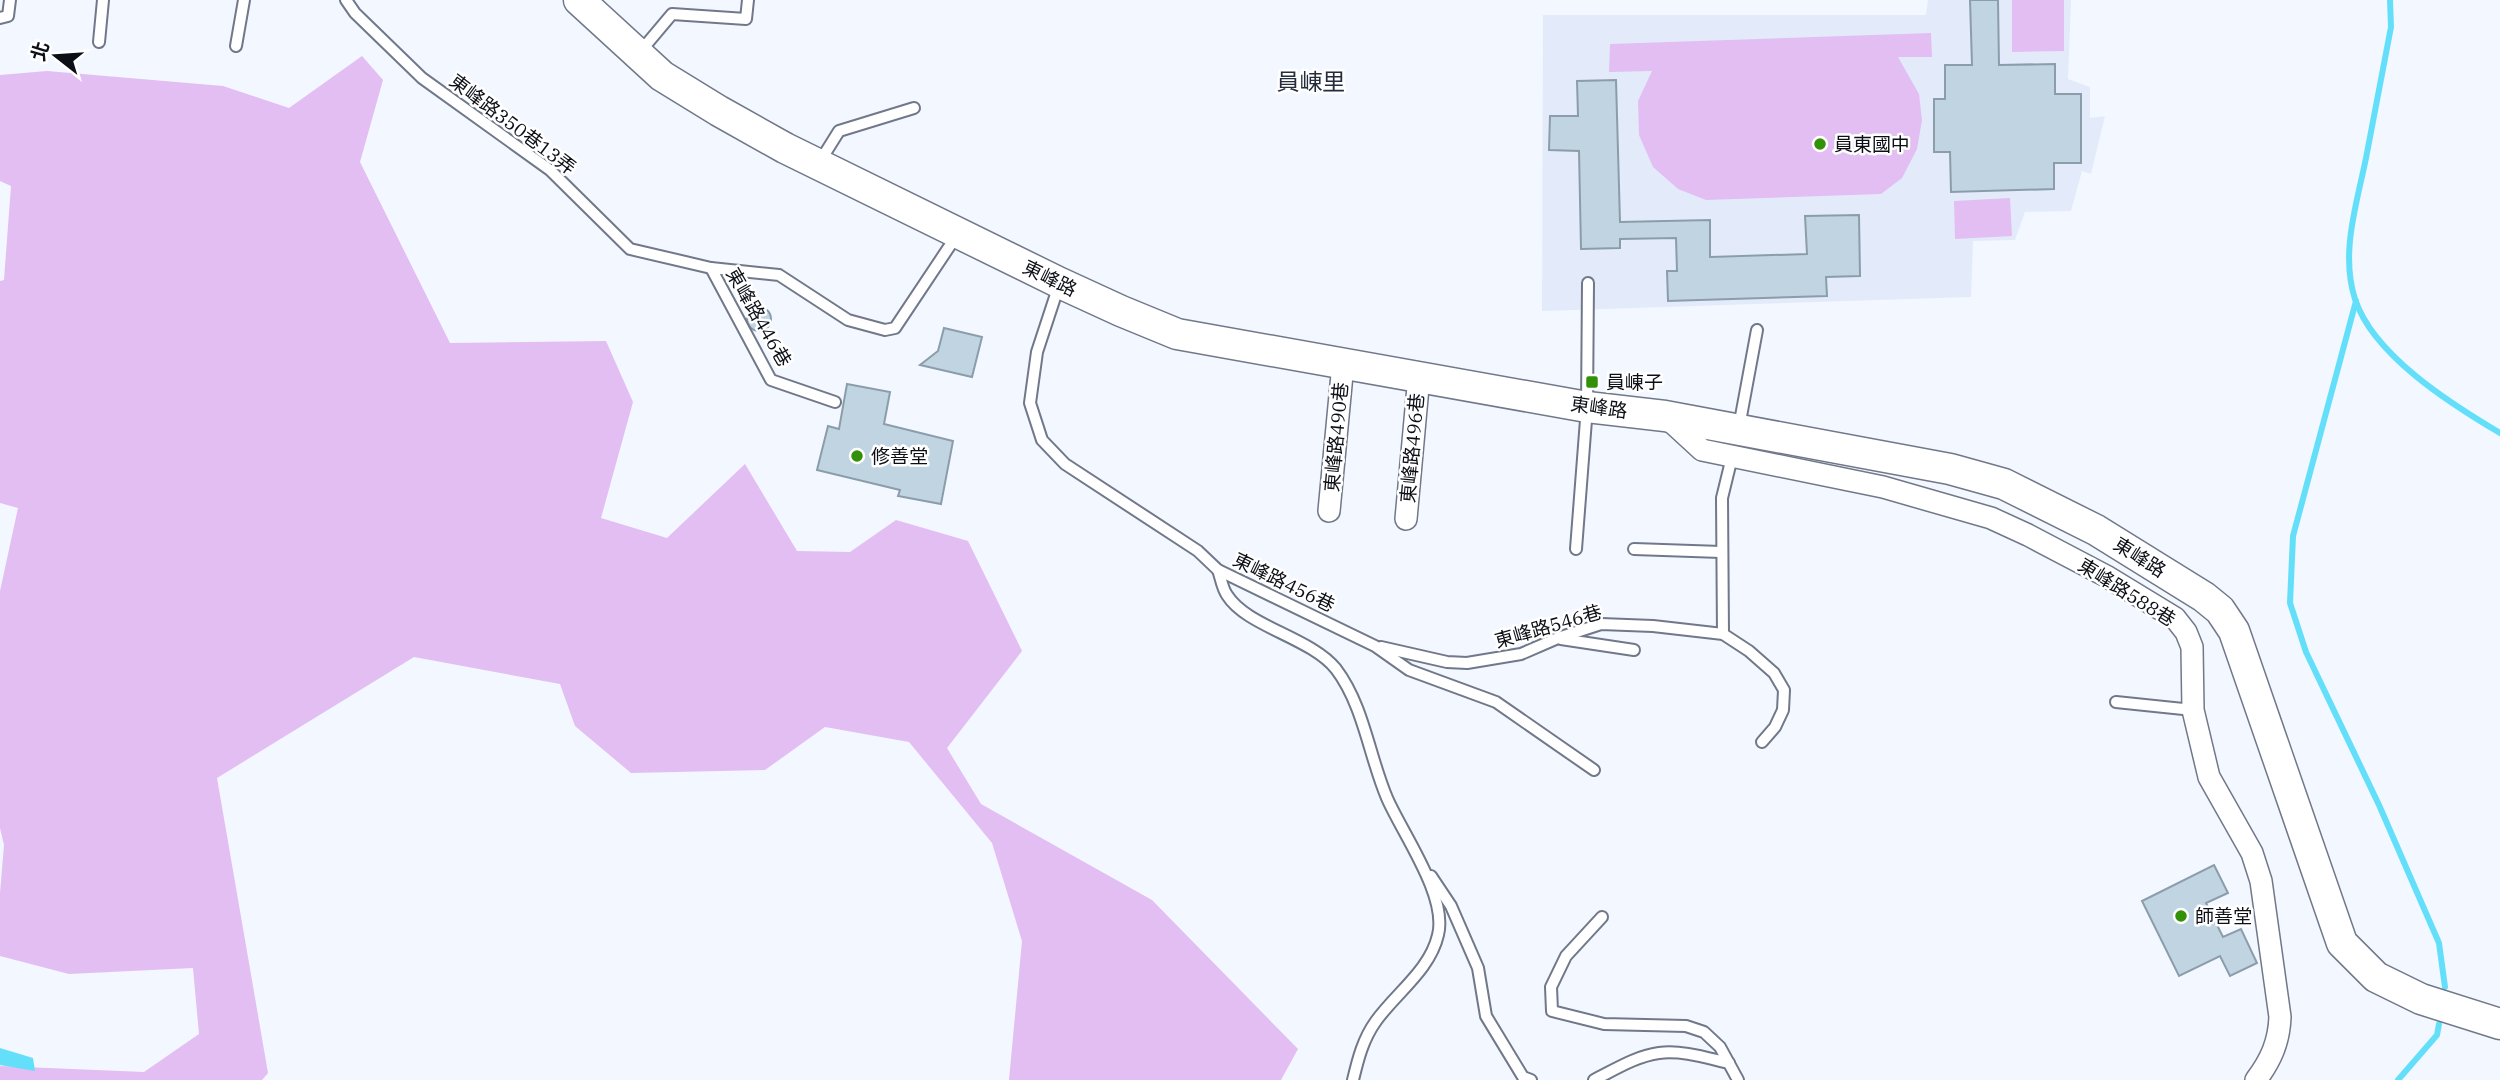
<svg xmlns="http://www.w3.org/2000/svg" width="2500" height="1080" font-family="'IBM Plex Serif','Noto Sans TC',serif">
<rect width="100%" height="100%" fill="#f3f7ff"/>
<!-- built -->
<polygon fill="#e3ebfb" points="1928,0 2071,0 2068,79 2090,87 2090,118 2105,116 2091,174 2082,171 2071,211 2025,212 2015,240 1973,241 1971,297 1542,311 1543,15 1926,15"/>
<!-- green -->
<g fill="#e2bef3">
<polygon points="2012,0 2064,0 2064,51 2012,52"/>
<polygon points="1931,33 1932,57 1898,57 1919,94 1922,120 1917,149 1902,178 1881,194 1706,200 1678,189 1653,167 1639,135 1638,101 1652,71 1609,72 1610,44"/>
<polygon points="362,56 383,80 360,162 450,343 606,341 633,402 601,518 667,538 745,464 797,551 850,552 896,520 968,541 1022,651 947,748 981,804 1152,900 1298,1049 1281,1080 1009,1080 1022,941 992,843 909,742 825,727 765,770 631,773 575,726 560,684 414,657 217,778 268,1073 262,1080 0,1080 0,1066 144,1072 199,1034 193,968 69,974 0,956 0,893 4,845 0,828 0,591 18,508 0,503 0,281 4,280 11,186 0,181 0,75 47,71 223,86 289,108"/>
<polygon points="2010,198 2012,236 1955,239 1954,201"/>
</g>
<!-- water -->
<polygon fill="#64dffa" points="0,1048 33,1058 35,1071 0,1065"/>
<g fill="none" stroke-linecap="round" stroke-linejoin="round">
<!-- stream -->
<g stroke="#64dffa" stroke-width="6">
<path d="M 2390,0 L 2391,27 C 2383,71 2374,114 2366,158 C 2357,203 2340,253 2355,299 C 2373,355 2451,404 2500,433"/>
<polyline points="2356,301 2293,536 2290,603 2306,652 2379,805 2439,943 2445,987"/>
<polyline points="2398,1080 2437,1035 2439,1024"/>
</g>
</g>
<!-- building -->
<g fill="#c1d4e2" stroke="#8b9daa" stroke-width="2">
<polygon points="1970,0 1998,0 1999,65 2055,64 2055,94 2081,94 2081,163 2054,163 2054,189 1951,192 1950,152 1934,152 1934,99 1945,99 1945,65 1972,65"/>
<polygon points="1616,80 1620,222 1710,220 1710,257 1807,254 1805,216 1859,215 1860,276 1826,277 1827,296 1668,301 1667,271 1677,271 1676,238 1620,239 1620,248 1581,249 1579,151 1549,150 1550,116 1578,116 1577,81"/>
<circle cx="759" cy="319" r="12"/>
<polygon points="944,328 982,337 972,377 920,365 938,351"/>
<polygon points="847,384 890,392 884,424 953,441 941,504 898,496 900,490 817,470 828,426 839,429"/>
<polygon points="2214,865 2228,893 2206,903 2223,937 2241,929 2257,963 2230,976 2220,956 2179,976 2142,901"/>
</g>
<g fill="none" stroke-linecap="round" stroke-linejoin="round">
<!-- lane casing -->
<g stroke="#707889" stroke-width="14">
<g id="lane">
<polyline points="346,0 355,13 422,78 550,170 630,249 711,268"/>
<polyline points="0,18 8,16 10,0"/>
<polyline points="99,42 103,0"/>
<polyline points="236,46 244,0"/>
<polyline points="640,52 672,14 746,19 748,0"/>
<polyline points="819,163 839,131 914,108"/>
<polyline points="1059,285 1037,352 1030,403 1042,440 1065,464 1198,551 1218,570 1375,646 1409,670 1496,702 1594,770"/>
<polyline points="835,402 771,380 711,268 779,275 848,320 885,330 895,328 957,235"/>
<polyline points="1739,427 1757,330"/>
<polyline points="1576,549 1587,407 1588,283"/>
<polyline points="1634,549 1721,552"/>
<path d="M 1218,570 C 1221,578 1222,588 1227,595 C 1247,627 1310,637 1336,669 C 1364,706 1369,756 1387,798 C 1402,833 1448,896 1438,935 C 1430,970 1396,993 1376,1021 C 1363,1039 1358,1059 1353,1080"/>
<polyline points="1723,634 1722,498 1732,457"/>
<polyline points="1561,639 1634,650"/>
<polyline points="1381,647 1447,662 1467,663 1521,654 1558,638 1601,624 1653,626 1723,634 1749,651 1774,673 1784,690 1783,710 1775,727 1762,742"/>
<polyline points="2116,702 2193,710"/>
<polyline points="1431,876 1451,906 1478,968 1486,1016 1523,1077 1531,1080"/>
<polyline points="1602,917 1566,956 1551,987 1552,1011 1604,1024 1686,1026 1704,1032 1720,1047 1738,1080"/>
<path d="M 1594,1080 C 1614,1070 1636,1056 1659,1053 C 1682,1050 1707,1058 1729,1063"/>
</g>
</g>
<!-- street casing -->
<g stroke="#707889" stroke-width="24">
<g id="street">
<path d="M 1665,416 L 1702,450 L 1883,487 L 1991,518 L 2028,535 L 2106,576 L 2175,618 L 2186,632 L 2192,647 L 2193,710 L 2209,777 L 2252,853 L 2261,881 L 2280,1017 C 2279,1042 2271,1060 2256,1080"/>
<polyline points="1329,511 1343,364"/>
<polyline points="1406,519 1419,376"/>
</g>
</g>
<!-- secondary casing -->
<g stroke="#707889" stroke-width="33">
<polyline id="secondary" points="579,0 662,76 719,111 785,148 1060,283 1121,311 1177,334 1587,407 1665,416 1950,469 2004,484 2096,530 2204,597 2220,610 2234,631 2342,943 2376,977 2421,999 2500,1024"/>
</g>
<!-- lane -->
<use href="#lane" stroke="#fff" stroke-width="10"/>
<!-- street -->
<use href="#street" stroke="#fff" stroke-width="21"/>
<!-- secondary -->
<use href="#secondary" stroke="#fff" stroke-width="30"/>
</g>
<!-- markers -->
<g fill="#329108" stroke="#fff" stroke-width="2.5">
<circle cx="1820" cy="144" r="7"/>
<rect x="1585" y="375" width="14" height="14" rx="3.5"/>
<circle cx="857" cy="456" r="7"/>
<circle cx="2181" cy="916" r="7"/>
</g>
<g text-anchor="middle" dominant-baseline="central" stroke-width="5" stroke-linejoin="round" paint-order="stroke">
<!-- street labels -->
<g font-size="19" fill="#0c0f15" stroke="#fff">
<text transform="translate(513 124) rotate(37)">東峰路350巷13弄</text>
<text transform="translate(1050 278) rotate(26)">東峰路</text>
<text transform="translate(759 317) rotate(60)">東峰路446巷</text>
<text transform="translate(1599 407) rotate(8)">東峰路</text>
<text transform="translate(1336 437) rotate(-85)">東峰路490巷</text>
<text transform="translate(1412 448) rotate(-85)">東峰路496巷</text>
<text transform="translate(2140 557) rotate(32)">東峰路</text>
<text transform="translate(1284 582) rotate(26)">東峰路456巷</text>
<text transform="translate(2127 592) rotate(32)">東峰路588巷</text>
<text transform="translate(1548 626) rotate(-16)">東峰路546巷</text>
</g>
<!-- poi labels -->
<g font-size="19" fill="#0c0f15" stroke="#fff" text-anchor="start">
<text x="1834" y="144">員東國中</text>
<text x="1606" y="382">員崠子</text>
<text x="871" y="456">修善堂</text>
<text x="2195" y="916">師善堂</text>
</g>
<!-- quarter labels -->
<g font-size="23" fill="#252c3b" stroke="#fff">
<text x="1311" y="81">員崠里</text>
</g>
</g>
<!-- north arrow -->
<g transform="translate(56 56) rotate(287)" stroke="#ffffff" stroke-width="5" paint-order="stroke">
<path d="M0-5L12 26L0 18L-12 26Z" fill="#0c0f15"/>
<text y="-10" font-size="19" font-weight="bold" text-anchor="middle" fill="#0c0f15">北</text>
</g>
</svg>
